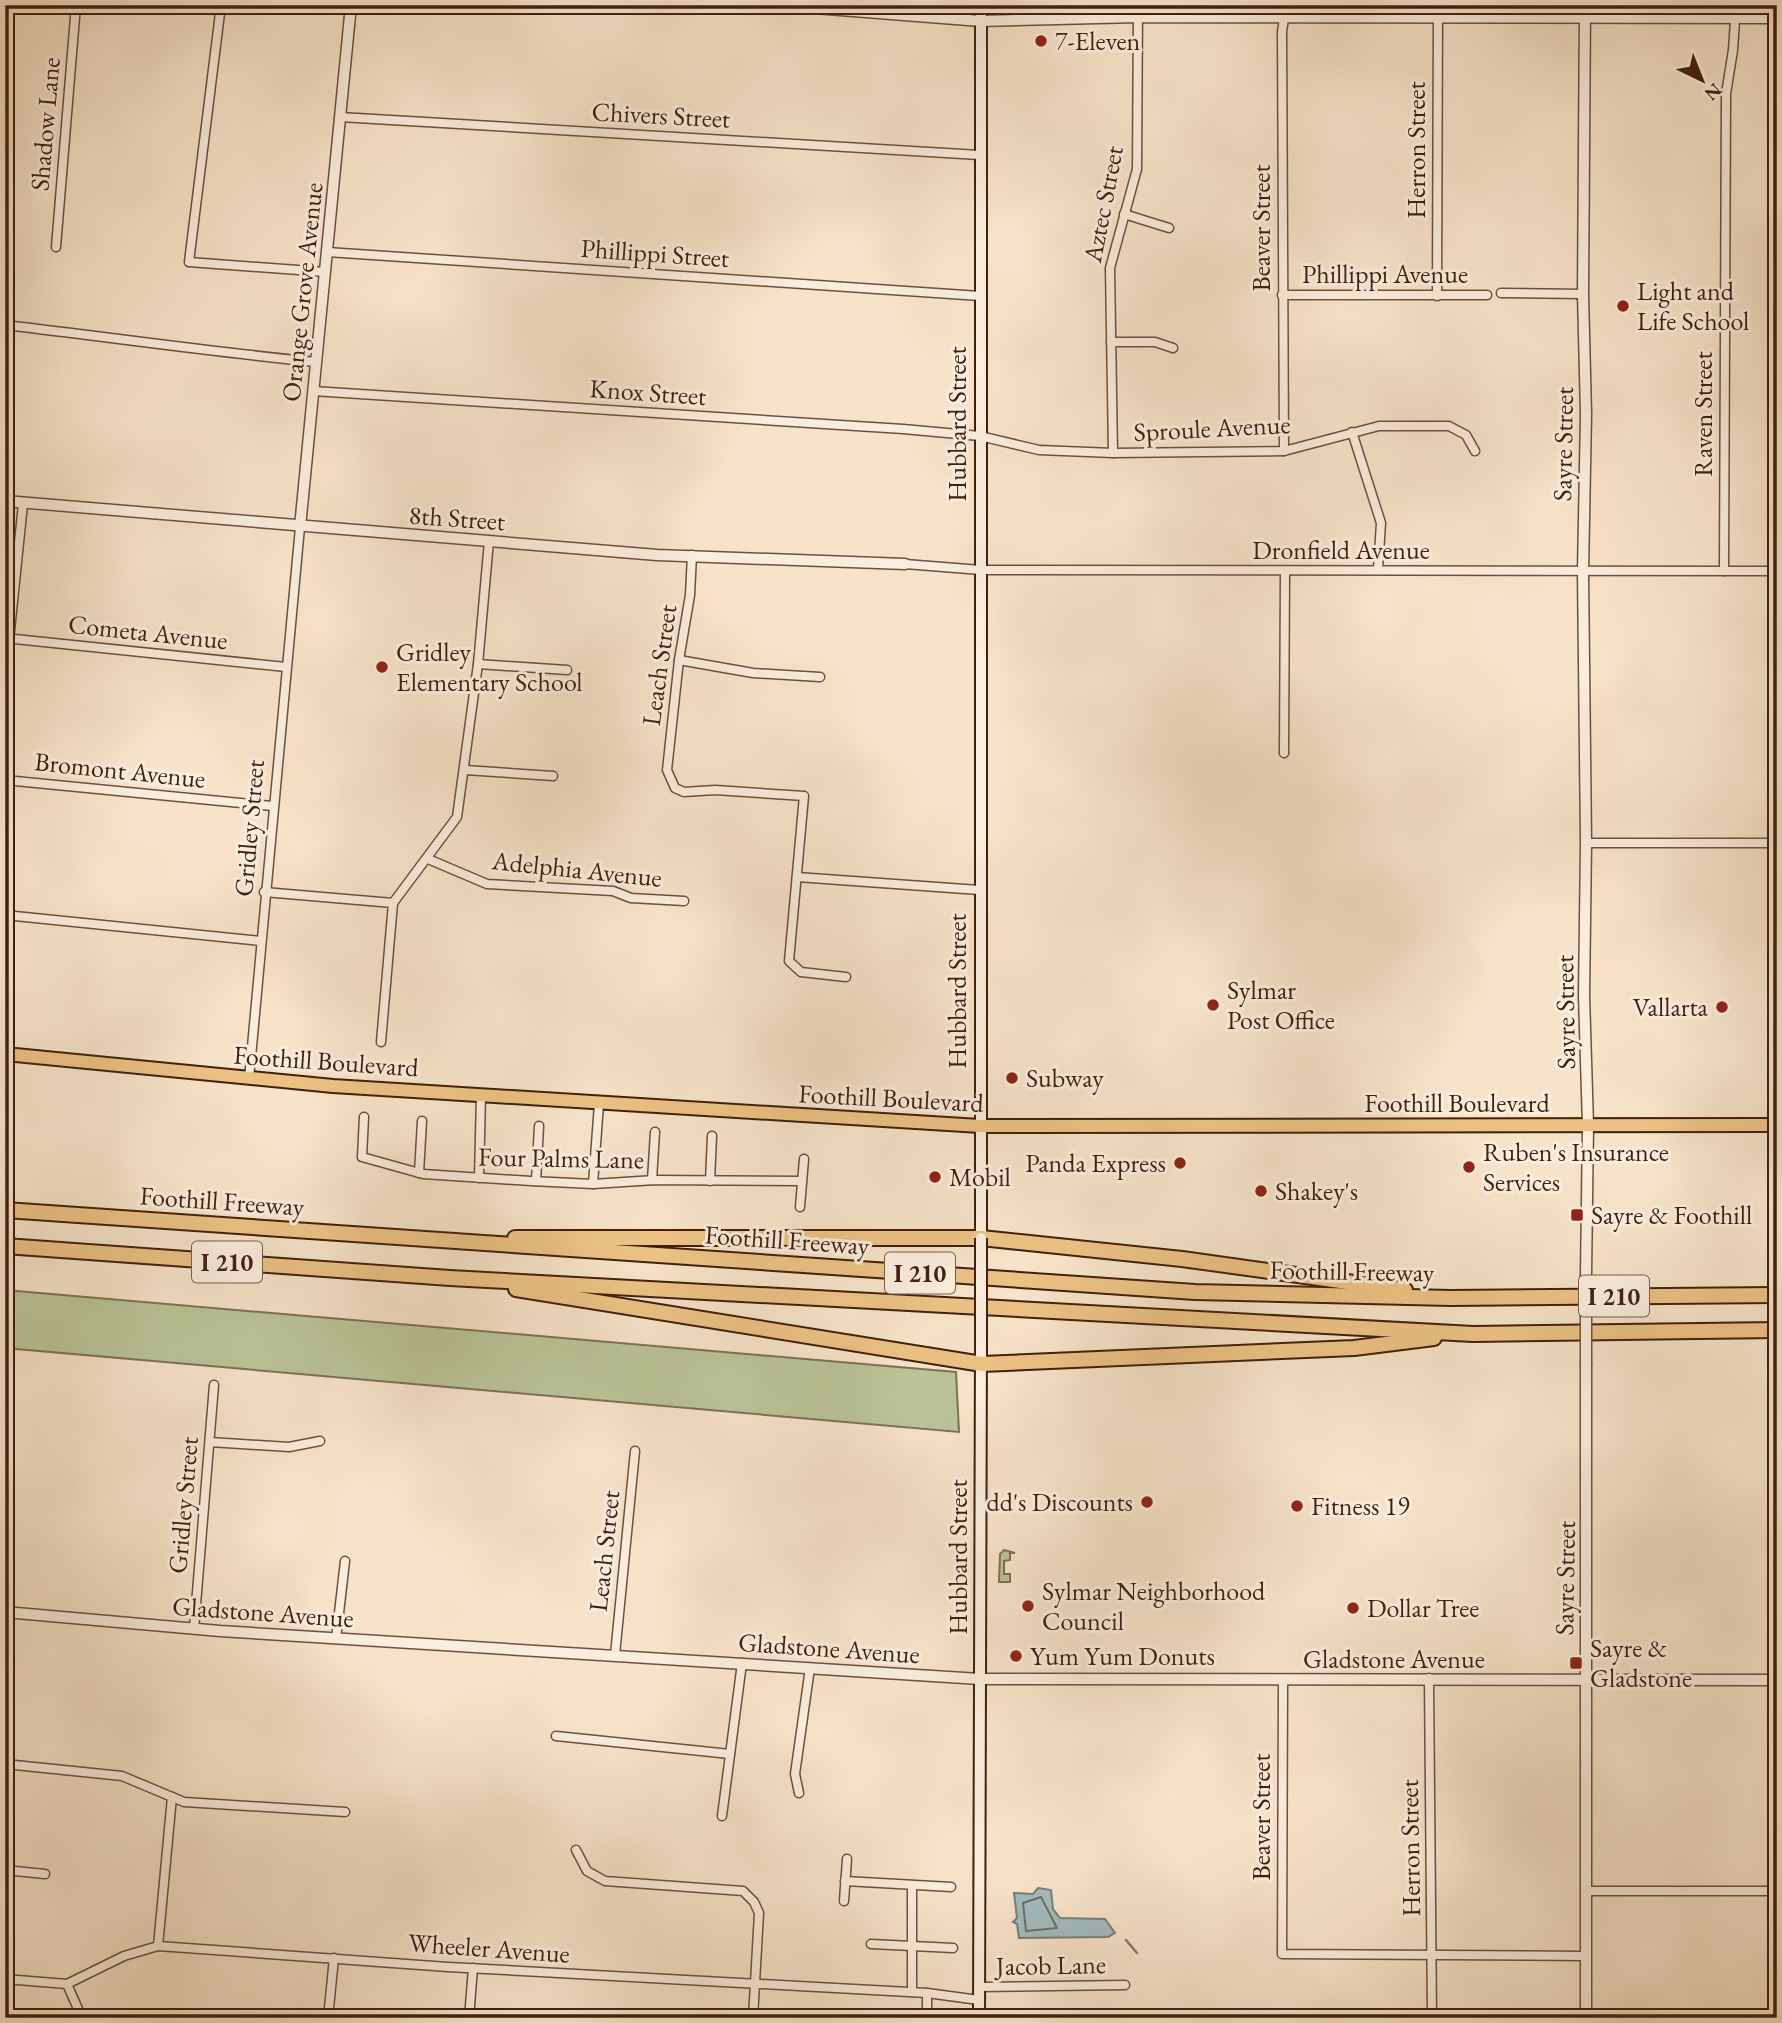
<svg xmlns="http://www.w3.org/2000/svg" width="1782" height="2023" font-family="'EB Garamond',serif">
<rect width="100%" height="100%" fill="#f7e3c9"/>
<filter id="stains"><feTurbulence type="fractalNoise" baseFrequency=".00286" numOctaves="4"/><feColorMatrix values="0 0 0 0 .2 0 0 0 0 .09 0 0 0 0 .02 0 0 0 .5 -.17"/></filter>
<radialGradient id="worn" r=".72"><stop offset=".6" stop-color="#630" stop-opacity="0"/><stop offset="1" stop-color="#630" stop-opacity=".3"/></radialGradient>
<!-- green -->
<g fill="#bac498" stroke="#7e7254" stroke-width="2">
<polygon points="5,1290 956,1372 959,1432 5,1348"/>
<polygon points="1004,1550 1015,1553 1010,1553 1010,1560 1004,1561 1004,1574 1010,1574 1010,1582 999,1582 1000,1554"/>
</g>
<!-- water -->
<polygon fill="#a1bbc0" stroke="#7b7d79" stroke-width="2" points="1038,1888 1051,1890 1053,1909 1060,1918 1105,1919 1115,1933 1108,1937 1019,1938 1017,1924 1013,1922 1017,1918 1014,1893 1033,1894"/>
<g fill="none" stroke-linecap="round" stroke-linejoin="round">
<!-- shore -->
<polygon stroke="#716d68" stroke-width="2" points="1041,1897 1057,1928 1026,1931 1023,1903"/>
<!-- stream -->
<polyline stroke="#7b7d79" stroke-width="2.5" points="1126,1940 1137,1953"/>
<!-- minor casing -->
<g stroke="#6e503e" stroke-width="11">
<g id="minor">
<polyline points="221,5 189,262 325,272"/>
<polyline points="5,50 10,5"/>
<polyline points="340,117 979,155"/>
<polyline points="1124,214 1169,228"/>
<polyline points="56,247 76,5"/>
<polyline points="327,252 980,296"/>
<polyline points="1501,293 1583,294"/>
<polyline points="1282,295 1487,295"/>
<polyline points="1437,296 1438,5"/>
<path d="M 5,325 C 109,337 212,352 316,362"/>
<polyline points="1111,342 1155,342 1173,348"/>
<polyline points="313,391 903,429 980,436 1039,450 1113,453 1284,451 1379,426 1449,426 1466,435 1475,451"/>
<polyline points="1352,432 1381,523 1378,569"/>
<polyline points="1284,451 1282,32 1286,5"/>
<polyline points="1113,453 1110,268 1137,169 1138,5"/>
<polyline points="692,555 690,595 679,660 667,770 675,788 684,792 715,790 804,796 789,961 801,972 846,977"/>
<polyline points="905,564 981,570 1777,571"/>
<polyline points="1724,571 1726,94 1733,50 1736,5"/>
<polyline points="5,638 286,667"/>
<polyline points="679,660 753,673 820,677"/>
<polyline points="478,664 567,670"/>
<polyline points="5,679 23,504"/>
<polyline points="1284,753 1285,572"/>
<polyline points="465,770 553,776"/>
<polyline points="5,780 272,806"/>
<polyline points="1586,843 1777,843"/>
<polyline points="428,859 487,884 613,891 631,898 684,901"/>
<polyline points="797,877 979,890"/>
<polyline points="264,892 393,903"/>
<polyline points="5,915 260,941"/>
<polyline points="381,1042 393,903 457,817 478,664 489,541"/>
<polyline points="249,1079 300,527"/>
<polyline points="364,1117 362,1157 423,1174 531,1181 593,1184 655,1180 802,1181"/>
<polyline points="419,1173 422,1121"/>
<polyline points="479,1178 481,1095"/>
<polyline points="652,1180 655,1132"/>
<polyline points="536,1181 539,1126"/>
<polyline points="710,1181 712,1136"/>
<polyline points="593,1184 599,1104"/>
<polyline points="800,1207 804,1159"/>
<polyline points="210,1442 289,1447 320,1441"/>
<polyline points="194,1629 214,1385"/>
<polyline points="336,1639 345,1561"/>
<polyline points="615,1655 635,1451"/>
<polyline points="1429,1678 1432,2018"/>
<polyline points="1283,1680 1282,1954 1585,1956"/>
<polyline points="556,1736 730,1754"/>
<polyline points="5,1764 122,1776 184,1802 345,1812"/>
<polyline points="799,1793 795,1774 810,1668"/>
<polyline points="722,1816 742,1663"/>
<polyline points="576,1850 587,1871 605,1881 743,1891 754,1902 759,1913 753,2018"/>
<polyline points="5,1870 45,1874"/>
<polyline points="845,1881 951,1887"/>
<polyline points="912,1885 912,1992"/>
<polyline points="1587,1891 1777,1891"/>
<polyline points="844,1901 847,1859"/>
<polyline points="871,1944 953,1948"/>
<polyline points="158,1946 172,1797"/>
<polyline points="5,1979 67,1984 124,1956 158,1946 448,1967 927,1993 979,2000"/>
<polyline points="67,1984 82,2018"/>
<polyline points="979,1987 1125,1985"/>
<polyline points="1586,2017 1777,2016"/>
<polyline points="328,2018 334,1958"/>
<polyline points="469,2018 473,1968"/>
<polyline points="927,2018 927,1993"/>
</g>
</g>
<!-- tertiary casing -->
<g stroke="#6e503e" stroke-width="13">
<g id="tertiary">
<polyline points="776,5 981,21 1138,17 1777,18"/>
<polyline points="1585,5 1583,294 1586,414 1583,572 1586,843 1584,996 1588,1125 1586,1275"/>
<polyline points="5,501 657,555 905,564"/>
<polyline points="300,527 351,5"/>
<polyline points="1586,1364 1586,2018"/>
<polyline points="5,1612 220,1631 980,1679 1777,1680"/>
</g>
</g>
<!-- secondary casing -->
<g stroke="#411f0f" stroke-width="14">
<g id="secondary">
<polyline points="981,5 981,1238"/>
<polyline points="979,2018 981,1342"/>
</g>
</g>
<!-- primary casing -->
<g stroke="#411f0f" stroke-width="16">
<polyline id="primary" points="5,1054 333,1086 980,1126 1777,1125"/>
</g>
<!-- motorway casing -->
<g stroke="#411f0f" stroke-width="18">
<g id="motorway">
<polyline points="5,1210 1195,1292 1451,1298 1777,1295"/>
<polyline points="515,1238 981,1238 1182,1259 1405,1290"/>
<polyline points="5,1246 450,1278 1473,1334 1777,1330"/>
<polyline points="516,1289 982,1364 1354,1348 1434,1338"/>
</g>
</g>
<!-- minor -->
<use href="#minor" stroke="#faeddc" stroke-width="8"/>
<!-- tertiary -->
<use href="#tertiary" stroke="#faeddc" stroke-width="10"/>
<!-- secondary -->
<use href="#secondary" stroke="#faeddc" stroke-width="10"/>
<!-- primary -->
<use href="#primary" stroke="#ecc284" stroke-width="12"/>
<!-- motorway -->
<use href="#motorway" stroke="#ecc284" stroke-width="14"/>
<!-- tertiary-bridge casing -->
<g stroke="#6e503e" stroke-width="13" stroke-linecap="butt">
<polyline id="tertiary-bridge" points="1586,1364 1586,1275"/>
</g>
<!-- secondary-bridge casing -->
<g stroke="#411f0f" stroke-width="14" stroke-linecap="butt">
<polyline id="secondary-bridge" points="981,1238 981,1342"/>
</g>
<!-- tertiary-bridge -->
<use href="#tertiary-bridge" stroke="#faeddc" stroke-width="10"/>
<!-- secondary-bridge -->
<use href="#secondary-bridge" stroke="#faeddc" stroke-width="10"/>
</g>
<!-- markers -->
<g fill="#8f2418" stroke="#faeddc" stroke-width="2.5">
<circle cx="1041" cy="41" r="7"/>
<circle cx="1623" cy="306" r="7"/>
<circle cx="382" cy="667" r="7"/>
<circle cx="1213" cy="1005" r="7"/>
<circle cx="1722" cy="1007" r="7"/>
<circle cx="1012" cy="1078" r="7"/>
<circle cx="1180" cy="1163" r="7"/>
<circle cx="1469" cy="1167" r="7"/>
<circle cx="935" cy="1177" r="7"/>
<circle cx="1261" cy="1191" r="7"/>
<rect x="1570" y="1208" width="14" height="14" rx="3.5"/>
<circle cx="1147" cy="1502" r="7"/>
<circle cx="1297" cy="1506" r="7"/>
<circle cx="1028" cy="1606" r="7"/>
<circle cx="1353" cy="1608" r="7"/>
<circle cx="1016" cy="1656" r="7"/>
<rect x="1569" y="1656" width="14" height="14" rx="3.5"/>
</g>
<g text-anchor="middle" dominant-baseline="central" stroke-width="6" stroke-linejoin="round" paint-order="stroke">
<!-- shield labels -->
<g fill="#faeddc" stroke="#785d4c" stroke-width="2">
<rect x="192" y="1241.5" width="70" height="41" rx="5"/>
<rect x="885" y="1252.5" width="70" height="41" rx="5"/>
<rect x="1579" y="1275.5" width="70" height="41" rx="5"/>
</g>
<g font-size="24" font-weight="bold" fill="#411f0f">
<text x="227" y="1262">I 210</text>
<text x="920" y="1273">I 210</text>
<text x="1614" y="1296">I 210</text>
</g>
<!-- poi labels -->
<g font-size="26" fill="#411f0f" stroke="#faeddc" text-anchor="start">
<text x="1055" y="41">7-Eleven</text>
<text x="1637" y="291">Light and<tspan x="1637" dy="30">Life School</tspan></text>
<text x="396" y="652">Gridley<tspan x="396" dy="30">Elementary School</tspan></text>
<text x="1227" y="990">Sylmar<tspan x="1227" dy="30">Post Office</tspan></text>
<text x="1708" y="1007" text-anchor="end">Vallarta</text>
<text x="1026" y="1078">Subway</text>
<text x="1483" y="1152">Ruben's Insurance<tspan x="1483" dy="30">Services</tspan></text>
<text x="1166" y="1163" text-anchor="end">Panda Express</text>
<text x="949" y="1177">Mobil</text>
<text x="1275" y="1191">Shakey's</text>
<text x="1591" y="1215">Sayre &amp; Foothill</text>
<text x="1133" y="1502" text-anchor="end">dd's Discounts</text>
<text x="1311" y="1506">Fitness 19</text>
<text x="1042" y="1591">Sylmar Neighborhood<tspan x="1042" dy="30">Council</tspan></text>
<text x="1367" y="1608">Dollar Tree</text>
<text x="1590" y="1648">Sayre &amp;<tspan x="1590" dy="30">Gladstone</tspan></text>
<text x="1030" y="1656">Yum Yum Donuts</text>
</g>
<!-- street labels -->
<g font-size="26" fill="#411f0f" stroke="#faeddc">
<text transform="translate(661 115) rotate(3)">Chivers Street</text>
<text transform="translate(45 124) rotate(-85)">Shadow Lane</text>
<text transform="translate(1416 150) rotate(-90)">Herron Street</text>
<text transform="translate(1103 204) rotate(-79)">Aztec Street</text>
<text transform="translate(1261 228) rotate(-90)">Beaver Street</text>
<text transform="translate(655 253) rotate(4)">Phillippi Street</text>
<text x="1385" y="274">Phillippi Avenue</text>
<text transform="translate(302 292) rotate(-84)">Orange Grove Avenue</text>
<text transform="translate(648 392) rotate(4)">Knox Street</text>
<text transform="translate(1703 414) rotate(-90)">Raven Street</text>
<text transform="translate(957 424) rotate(-90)">Hubbard Street</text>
<text transform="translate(1212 428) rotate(-3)">Sproule Avenue</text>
<text transform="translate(1563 444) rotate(-89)">Sayre Street</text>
<text transform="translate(457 518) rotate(4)">8th Street</text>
<text x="1341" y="550">Dronfield Avenue</text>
<text transform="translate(148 632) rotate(6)">Cometa Avenue</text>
<text transform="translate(659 665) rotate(-82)">Leach Street</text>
<text transform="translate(120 770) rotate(6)">Bromont Avenue</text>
<text transform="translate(249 828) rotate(-85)">Gridley Street</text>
<text transform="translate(577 869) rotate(6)">Adelphia Avenue</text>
<text transform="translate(957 991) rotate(-90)">Hubbard Street</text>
<text transform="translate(1565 1012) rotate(-91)">Sayre Street</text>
<text transform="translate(326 1061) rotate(4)">Foothill Boulevard</text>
<text transform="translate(891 1098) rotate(3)">Foothill Boulevard</text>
<text x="1457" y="1103">Foothill Boulevard</text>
<text transform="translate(561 1158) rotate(1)">Four Palms Lane</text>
<text transform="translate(222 1201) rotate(4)">Foothill Freeway</text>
<text transform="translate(787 1240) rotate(4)">Foothill Freeway</text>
<text transform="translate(1352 1271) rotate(1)">Foothill Freeway</text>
<text transform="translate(183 1505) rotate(-85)">Gridley Street</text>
<text transform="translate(604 1551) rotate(-84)">Leach Street</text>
<text transform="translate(958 1557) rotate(-90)">Hubbard Street</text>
<text transform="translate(1565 1578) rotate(-89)">Sayre Street</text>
<text transform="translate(263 1612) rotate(4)">Gladstone Avenue</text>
<text transform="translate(829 1648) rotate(4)">Gladstone Avenue</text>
<text x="1394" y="1659">Gladstone Avenue</text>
<text transform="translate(1261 1817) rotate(-90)">Beaver Street</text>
<text transform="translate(1410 1848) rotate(-91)">Herron Street</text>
<text transform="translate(489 1948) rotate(4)">Wheeler Avenue</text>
<text transform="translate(1051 1965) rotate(-1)">Jacob Lane</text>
</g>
</g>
<!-- margin -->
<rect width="1782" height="2023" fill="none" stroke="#f7e3c9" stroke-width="28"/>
<rect x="7" y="7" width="1768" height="2009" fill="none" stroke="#411f0f" stroke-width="3.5"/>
<rect x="14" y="14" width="1754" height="1995" fill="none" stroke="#411f0f" stroke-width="2"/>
<!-- north arrow -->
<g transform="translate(1702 80) rotate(137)" stroke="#faeddc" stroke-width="5" paint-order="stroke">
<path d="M0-5L12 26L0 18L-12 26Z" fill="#411f0f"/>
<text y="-10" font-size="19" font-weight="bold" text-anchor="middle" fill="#411f0f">N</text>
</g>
<rect width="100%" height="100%" filter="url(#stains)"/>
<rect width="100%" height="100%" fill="url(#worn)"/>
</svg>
